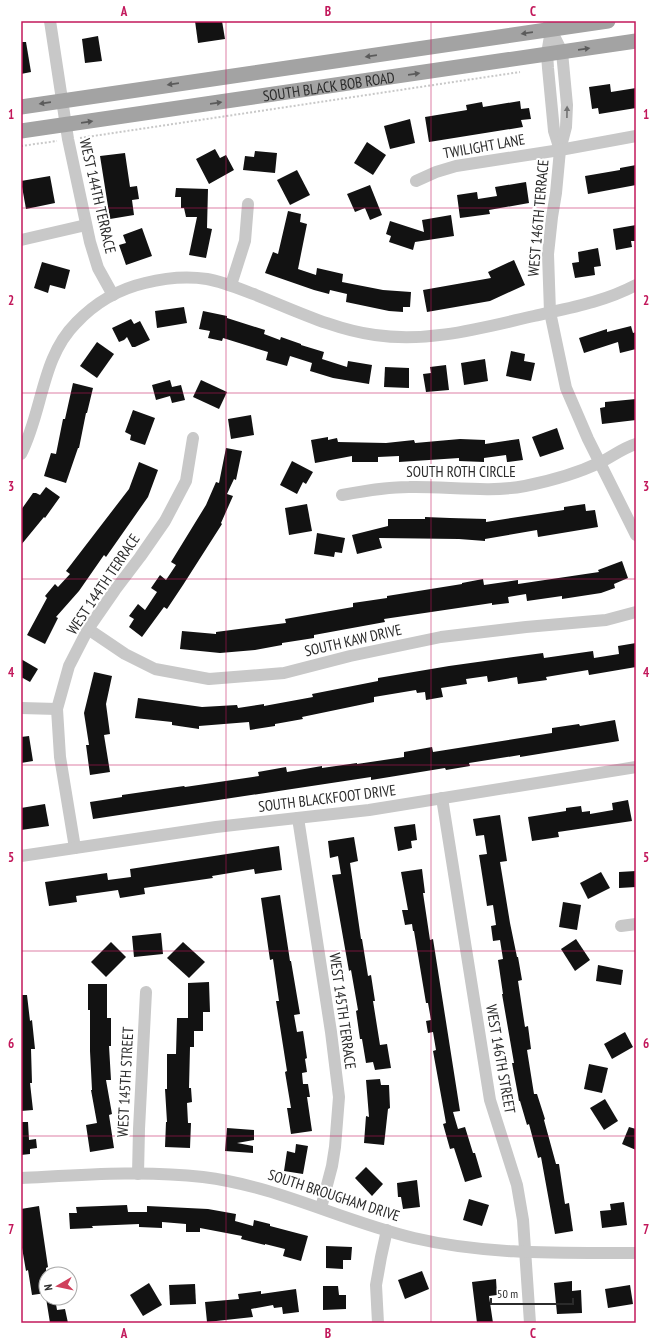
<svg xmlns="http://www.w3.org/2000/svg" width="657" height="1344" font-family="'PT Sans Narrow',sans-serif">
<rect width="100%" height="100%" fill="#fff"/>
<!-- building -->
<g fill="#121212">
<polygon points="195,21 222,21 225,39 198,43"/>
<polygon points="98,36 102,61 85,63 82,39"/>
<polygon points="21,42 26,42 31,72 21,74"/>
<polygon points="610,84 611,92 636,88 636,108 599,114 598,108 592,109 589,87"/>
<polygon points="520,101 521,109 529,108 531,119 521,120 523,127 429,142 425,117 467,110 466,105 482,102 483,107"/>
<polygon points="410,119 415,143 390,149 384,126"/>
<polygon points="367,142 386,155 373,175 354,163"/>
<polygon points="215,149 220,158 226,155 234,170 209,184 196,159"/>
<polygon points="255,151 277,153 275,173 243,170 245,156 254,157"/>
<polygon points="125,153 130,187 137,186 139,199 132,200 134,215 110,219 100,156"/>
<polygon points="636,165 636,185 588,194 585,176 620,170 620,168"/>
<polygon points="297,170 310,195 290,205 277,180"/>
<polygon points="50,176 55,203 26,209 21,181"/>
<polygon points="526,182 529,203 489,210 490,214 460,218 457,195 477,192 478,199 497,196 495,187"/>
<polygon points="370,185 382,215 370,220 365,208 355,212 347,194"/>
<polygon points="176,188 208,189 207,228 212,229 206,258 189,255 197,217 186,217 184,208 181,208 181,197 175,197"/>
<polygon points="288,211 301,214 300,222 307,224 298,269 316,275 317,268 343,274 342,282 383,290 411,292 410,307 403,307 403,312 389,311 346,302 347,294 330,290 329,294 314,290 265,273 273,252 278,254"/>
<polygon points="451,215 454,236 415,242 413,250 389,242 391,236 386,234 390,221 424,232 422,220"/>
<polygon points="636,225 636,241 631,241 632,247 616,250 613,229"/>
<polygon points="142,228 152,256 126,265 119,245 126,243 123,235"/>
<polygon points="598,248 601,266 594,267 595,275 575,278 572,263 579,262 578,252"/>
<polygon points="514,260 525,285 490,301 427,312 423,290 491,278 488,272"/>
<polygon points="42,262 70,270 65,289 50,285 48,293 34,288"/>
<polygon points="184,307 187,323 157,328 155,311"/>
<polygon points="203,311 227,316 227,318 265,330 264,334 280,340 281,337 301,344 301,345 324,352 322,359 347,367 348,361 372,365 369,384 333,378 310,371 312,363 290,356 287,366 266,360 268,352 223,338 222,341 208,338 210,331 199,329"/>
<polygon points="131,319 134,324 140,321 150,340 135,347 132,347 127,337 124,340 119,342 112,328"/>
<polygon points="631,326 633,333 636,332 636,349 620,353 618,342 584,353 579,338 607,329 607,332"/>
<polygon points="97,342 114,354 97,378 80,366"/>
<polygon points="511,351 525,354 524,361 535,363 531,381 506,376"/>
<polygon points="485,359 488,381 464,385 461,363"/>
<polygon points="446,365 449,390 426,392 423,374 431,373 430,367"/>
<polygon points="385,367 409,368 409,388 384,387"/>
<polygon points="170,380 172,387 181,385 185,400 172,403 170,396 156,400 152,385"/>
<polygon points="201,380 227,392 219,409 193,397"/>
<polygon points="73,383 93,388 87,413 86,413 79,448 78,448 66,483 44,476 51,453 56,454 63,419 65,419"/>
<polygon points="636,399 636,420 602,424 600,408 605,407 605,402"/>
<polygon points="133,410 155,418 145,445 130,440 131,435 125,432"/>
<polygon points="251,415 254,435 231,439 228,419"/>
<polygon points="557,428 564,449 540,457 532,437"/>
<polygon points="328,437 328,440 337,438 338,442 386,443 414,440 415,443 460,439 485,440 485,444 519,439 523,460 507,462 506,455 484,458 484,462 459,461 459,458 399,462 399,456 378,457 378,462 352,462 352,456 315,463 311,440"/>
<polygon points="226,448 242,451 236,480 234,479 227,494 233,496 221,523 222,524 183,585 167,609 164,607 142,637 129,627 134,619 129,616 138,604 145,610 157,592 151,588 160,575 166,580 176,565 171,562 206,505 216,482 219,483"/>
<polygon points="292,461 313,472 306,484 303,482 297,494 280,485"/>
<polygon points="139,462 158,470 148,497 106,557 104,555 79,591 56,617 58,618 45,644 27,635 47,598 45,596 55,584 58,587 70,574 66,571 129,489"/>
<polygon points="46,487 60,497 45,518 44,517 21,545 21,510 33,493 36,493 40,495"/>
<polygon points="307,504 312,531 289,535 285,508"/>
<polygon points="585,504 586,511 595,510 598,527 538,537 537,530 485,539 485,541 459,539 379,538 382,548 357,554 352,535 388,526 388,519 425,519 425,517 450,518 486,519 486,522 564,510 564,507"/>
<polygon points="317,533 345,538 342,553 335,552 334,557 314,554"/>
<polygon points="622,561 628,578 614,584 615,588 601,593 562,599 562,596 527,601 526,594 508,597 509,603 492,605 492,603 384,619 385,622 314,635 314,638 282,643 282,645 255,650 220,653 180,649 182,631 216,634 216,632 286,623 285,619 353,607 353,603 387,598 387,596 462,584 462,583 483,579 484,585 518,580 518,584 599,572 598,570"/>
<polygon points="636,643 636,667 589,675 588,670 546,677 547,680 518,684 517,677 488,682 487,676 466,679 467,684 441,688 443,697 426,700 425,692 417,693 416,690 374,697 374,702 302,717 303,719 275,724 275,726 250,730 249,722 199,726 199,729 172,725 172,722 135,718 138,698 202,707 237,705 238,708 264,704 264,706 313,697 312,694 378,681 378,678 449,666 543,653 544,658 593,651 594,658 619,654 618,646"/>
<polygon points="21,659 38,669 30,682 21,677"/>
<polygon points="94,672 112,676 106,704 110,734 104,735 110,772 90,775 86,745 89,745 84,713"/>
<polygon points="615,720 619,741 520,757 520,755 469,763 470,766 446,770 445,768 371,780 371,777 93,819 90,802 122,797 122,795 184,786 185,787 259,776 258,772 286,767 287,772 322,766 322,768 357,763 357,764 404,757 404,752 432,747 433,752 552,733 552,728 579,724 580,726"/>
<polygon points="29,736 33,761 21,763 21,737"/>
<polygon points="628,800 632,821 558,832 559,837 532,841 528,817 566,811 566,808 581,806 582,812 590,811 590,814 613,810 612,803"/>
<polygon points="45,804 49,826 21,830 21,808"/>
<polygon points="500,815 507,861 500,862 510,923 517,957 518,957 522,980 518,981 525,1027 528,1026 531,1049 527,1050 534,1094 537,1094 545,1119 544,1120 556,1164 559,1164 565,1204 569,1203 573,1231 555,1234 541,1157 538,1158 529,1124 527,1125 520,1101 519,1101 518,1095 512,1063 514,1063 502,994 503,994 498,960 503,959 500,940 493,941 491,926 496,925 493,905 487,906 479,855 487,854 484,835 476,836 473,819"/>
<polygon points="415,824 417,840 411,841 412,848 398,851 394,827"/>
<polygon points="354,837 358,861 350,863 361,939 362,939 368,976 371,975 375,1001 373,1001 380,1045 387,1044 391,1068 375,1070 373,1062 366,1063 362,1039 360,1039 356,1011 358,1010 351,970 349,971 332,875 341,874 338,856 330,858 328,841"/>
<polygon points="279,846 282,870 255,874 254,869 212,876 213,878 144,888 145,894 120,898 118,890 76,896 77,902 49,906 45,882 107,873 108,880 131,877 130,869"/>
<polygon points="422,869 425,893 423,893 430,940 433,939 460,1111 453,1112 458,1129 465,1127 473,1153 475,1153 482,1177 465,1182 454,1148 450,1149 443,1124 446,1123 433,1051 436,1050 433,1032 428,1033 426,1021 431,1020 428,1003 426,1003 414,931 413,931 412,924 405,925 402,910 408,910 401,872"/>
<polygon points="636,871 636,887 619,888 619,872"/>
<polygon points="601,872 610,888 588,899 580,883"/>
<polygon points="280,895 290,961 291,961 300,1014 294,1015 297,1032 303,1031 307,1058 305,1059 307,1072 302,1073 303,1084 308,1084 310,1097 307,1097 312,1131 291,1134 287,1108 291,1108 285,1072 287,1071 276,1001 279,1001 273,959 270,960 261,898"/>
<polygon points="563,902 581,905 577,930 559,927"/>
<polygon points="161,933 163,954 134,957 132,936"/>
<polygon points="576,939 590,960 575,971 561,949"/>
<polygon points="111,942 126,957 106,977 91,962"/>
<polygon points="183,942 205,962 189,978 167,958"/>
<polygon points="598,965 623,970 621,985 596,981"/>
<polygon points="209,982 210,1012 203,1012 203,1031 194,1031 194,1047 190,1047 189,1088 191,1088 192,1102 187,1103 188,1123 191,1123 190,1148 165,1147 166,1122 167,1122 165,1089 167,1089 167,1054 176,1054 177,1018 188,1018 188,983"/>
<polygon points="88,984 107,984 107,1018 111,1018 111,1046 109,1046 111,1080 106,1080 112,1114 109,1115 114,1148 90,1152 86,1125 97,1123 91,1090 92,1090 90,1051 90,1010 88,1010"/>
<polygon points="21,995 27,995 30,1021 32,1020 35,1049 31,1049 32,1083 30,1083 33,1110 21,1111"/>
<polygon points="625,1032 633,1047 612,1059 604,1044"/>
<polygon points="589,1064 608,1068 602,1093 584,1089"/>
<polygon points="380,1079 381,1085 389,1085 390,1108 388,1109 384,1145 364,1143 366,1116 369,1117 366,1080"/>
<polygon points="605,1099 618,1121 604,1130 590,1108"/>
<polygon points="21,1122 28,1122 29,1140 36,1139 37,1148 30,1149 30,1154 21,1155"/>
<polygon points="629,1127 636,1129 636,1150 622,1144"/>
<polygon points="227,1128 254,1130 254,1140 237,1143 253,1146 253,1153 225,1151"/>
<polygon points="296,1144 308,1146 303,1174 284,1171 287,1151 295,1153"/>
<polygon points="366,1167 383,1184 372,1196 355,1178"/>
<polygon points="417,1180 420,1207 403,1209 401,1197 398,1197 397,1183"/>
<polygon points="469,1199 489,1205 482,1226 463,1220"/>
<polygon points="624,1202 627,1225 602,1228 600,1211 611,1210 610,1204"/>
<polygon points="127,1205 128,1212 147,1212 147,1206 208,1209 236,1214 235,1221 253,1226 254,1220 270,1224 270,1226 308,1236 301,1261 283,1256 285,1249 265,1244 265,1245 241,1239 242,1236 200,1228 200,1232 186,1232 186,1224 162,1222 162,1228 139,1227 139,1224 92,1226 93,1228 70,1229 69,1213 77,1213 76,1207"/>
<polygon points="39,1206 48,1267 46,1268 46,1293 32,1295 28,1270 26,1271 21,1242 21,1209"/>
<polygon points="326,1246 352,1247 351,1260 343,1260 343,1269 326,1268"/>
<polygon points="422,1271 429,1289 405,1299 398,1280"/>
<polygon points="496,1279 497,1295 489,1296 493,1323 477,1323 472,1282"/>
<polygon points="572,1281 572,1291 581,1290 582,1313 557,1314 554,1283"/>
<polygon points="149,1283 162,1305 143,1316 130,1295"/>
<polygon points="195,1284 196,1304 170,1305 169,1285"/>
<polygon points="630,1285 633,1304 608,1308 605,1289"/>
<polygon points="323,1286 338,1286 339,1295 346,1295 346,1309 323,1310"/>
<polygon points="296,1289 299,1312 283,1314 282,1307 274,1308 273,1305 251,1309 253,1317 207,1322 205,1302 239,1299 238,1294 261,1291 261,1294"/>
<polygon points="46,1298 55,1298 57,1310 65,1309 68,1323 50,1323"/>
</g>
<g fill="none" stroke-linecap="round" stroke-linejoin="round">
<!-- path -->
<g stroke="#c8c8c8" stroke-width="2" stroke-dasharray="2 2" stroke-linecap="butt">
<polyline points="80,138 520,72"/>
<polyline points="21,146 57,141"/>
</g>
<!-- minor -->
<g stroke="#c8c8c8" stroke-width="12">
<polyline points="50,21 68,139 90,242 98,268 113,295"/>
<polyline points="549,21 551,30 547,54 548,68 554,131 560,150"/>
<polyline points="551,30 562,52 567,105 566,127 560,150 556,193 552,217 548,254 550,312 566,388 588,439 636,535"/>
<polyline points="416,181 436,172 456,166 560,150 636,136"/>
<polyline points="21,240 86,225"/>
<polyline points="231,285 245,241 248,204"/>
<path d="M 21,454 C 43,411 41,358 76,323 C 95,303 119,289 145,283 C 165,278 187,276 207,279 C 224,282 240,289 256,295 C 294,310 335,330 375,335 C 429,343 481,328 534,316 C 569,308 604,302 636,285"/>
<path d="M 342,495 C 364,491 386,487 409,487 C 445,486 490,493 525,486 C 550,481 578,473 601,462 C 613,456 623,448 636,444"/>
<polyline points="88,629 125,654 155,669 209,679 284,673 350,656 441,637 526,627 606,620 636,612"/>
<polyline points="21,708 57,709"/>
<polyline points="442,798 490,1100 517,1185 523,1220 530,1323"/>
<polyline points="298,818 331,1032 339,1097 335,1147 332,1166 321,1208"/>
<polyline points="75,848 60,757 57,709 69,666 88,629 115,590 140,557 165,521 186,481 193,438"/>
<polyline points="21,856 216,827 369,810 636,767"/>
<polyline points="621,926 636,924"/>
<polyline points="138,1174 139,1129 146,992"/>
<path d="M 21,1178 C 81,1175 143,1170 203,1177 C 277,1186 342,1221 414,1238 C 486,1255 562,1253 636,1253"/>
<polyline points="378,1323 376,1285 381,1257 387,1230"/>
</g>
<!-- major -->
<g stroke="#a3a3a3" stroke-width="15">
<polyline points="21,107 608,21"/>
<path id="s1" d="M 21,131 L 636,41"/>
</g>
</g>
<!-- one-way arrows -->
<defs><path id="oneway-solid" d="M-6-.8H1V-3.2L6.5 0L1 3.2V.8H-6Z"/></defs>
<g fill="#5b5b5b">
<use href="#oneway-solid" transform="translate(527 33) rotate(172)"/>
<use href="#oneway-solid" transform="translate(584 49) rotate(-8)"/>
<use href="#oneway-solid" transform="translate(371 56) rotate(172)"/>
<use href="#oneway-solid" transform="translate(414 74) rotate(-8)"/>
<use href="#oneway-solid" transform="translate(173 84) rotate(172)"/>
<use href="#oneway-solid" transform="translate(45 103) rotate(172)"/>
<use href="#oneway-solid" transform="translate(216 103) rotate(-8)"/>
<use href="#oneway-solid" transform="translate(87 122) rotate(-8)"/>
</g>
<use fill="#727272" href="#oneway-solid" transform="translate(567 112) rotate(-89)"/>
<!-- grid -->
<path fill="none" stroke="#c2185b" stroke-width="1" stroke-opacity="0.55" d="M 226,21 L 226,1323M 431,21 L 431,1323M 21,208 L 636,208M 21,393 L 636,393M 21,579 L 636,579M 21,765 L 636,765M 21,951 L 636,951M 21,1136 L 636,1136"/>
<g text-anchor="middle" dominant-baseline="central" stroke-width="4" stroke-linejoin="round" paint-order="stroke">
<!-- street labels -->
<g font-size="15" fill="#2b2b2b" stroke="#fff">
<text stroke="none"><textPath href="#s1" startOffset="311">SOUTH BLACK BOB ROAD</textPath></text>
<text transform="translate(484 146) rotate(-10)">TWILIGHT LANE</text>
<text transform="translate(98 196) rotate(77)">WEST 144TH TERRACE</text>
<text transform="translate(538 218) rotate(-85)">WEST 146TH TERRACE</text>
<text x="461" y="471">SOUTH ROTH CIRCLE</text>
<text transform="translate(103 584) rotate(-56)">WEST 144TH TERRACE</text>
<text transform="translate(353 640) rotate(-13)">SOUTH KAW DRIVE</text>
<text transform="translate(327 798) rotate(-7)">SOUTH BLACKFOOT DRIVE</text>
<text transform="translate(343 1011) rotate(82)">WEST 145TH TERRACE</text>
<text transform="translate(501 1059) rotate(80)">WEST 146TH STREET</text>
<text transform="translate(125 1082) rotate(-87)">WEST 145TH STREET</text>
<text transform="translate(334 1195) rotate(18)">SOUTH BROUGHAM DRIVE</text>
</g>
</g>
<!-- border -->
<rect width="657" height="1344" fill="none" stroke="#ffffff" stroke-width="44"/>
<!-- north arrow -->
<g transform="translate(58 1286) rotate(261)"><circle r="19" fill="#ffffff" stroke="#aaaaaa"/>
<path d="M0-3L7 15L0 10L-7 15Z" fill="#d0405c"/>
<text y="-6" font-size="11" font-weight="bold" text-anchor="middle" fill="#2b2b2b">N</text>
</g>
<!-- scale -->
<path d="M491 1298v6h82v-6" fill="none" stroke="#2b2b2b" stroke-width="2"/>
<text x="497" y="1298" font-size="12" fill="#2b2b2b" stroke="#ffffff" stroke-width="3" paint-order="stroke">50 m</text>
<rect x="22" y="22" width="613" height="1300" fill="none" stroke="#c2185b" stroke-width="1.5"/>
<g font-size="13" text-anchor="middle" font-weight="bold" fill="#c2185b">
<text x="124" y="16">A</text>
<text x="328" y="16">B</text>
<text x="533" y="16">C</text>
<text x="11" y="119">1</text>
<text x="646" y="119">1</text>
<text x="11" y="305">2</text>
<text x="646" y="305">2</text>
<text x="11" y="491">3</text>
<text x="646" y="491">3</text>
<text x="11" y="677">4</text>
<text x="646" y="677">4</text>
<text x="11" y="862">5</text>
<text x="646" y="862">5</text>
<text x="11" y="1048">6</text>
<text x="646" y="1048">6</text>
<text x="11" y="1234">7</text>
<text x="646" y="1234">7</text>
<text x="124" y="1338">A</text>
<text x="328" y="1338">B</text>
<text x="533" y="1338">C</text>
</g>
</svg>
